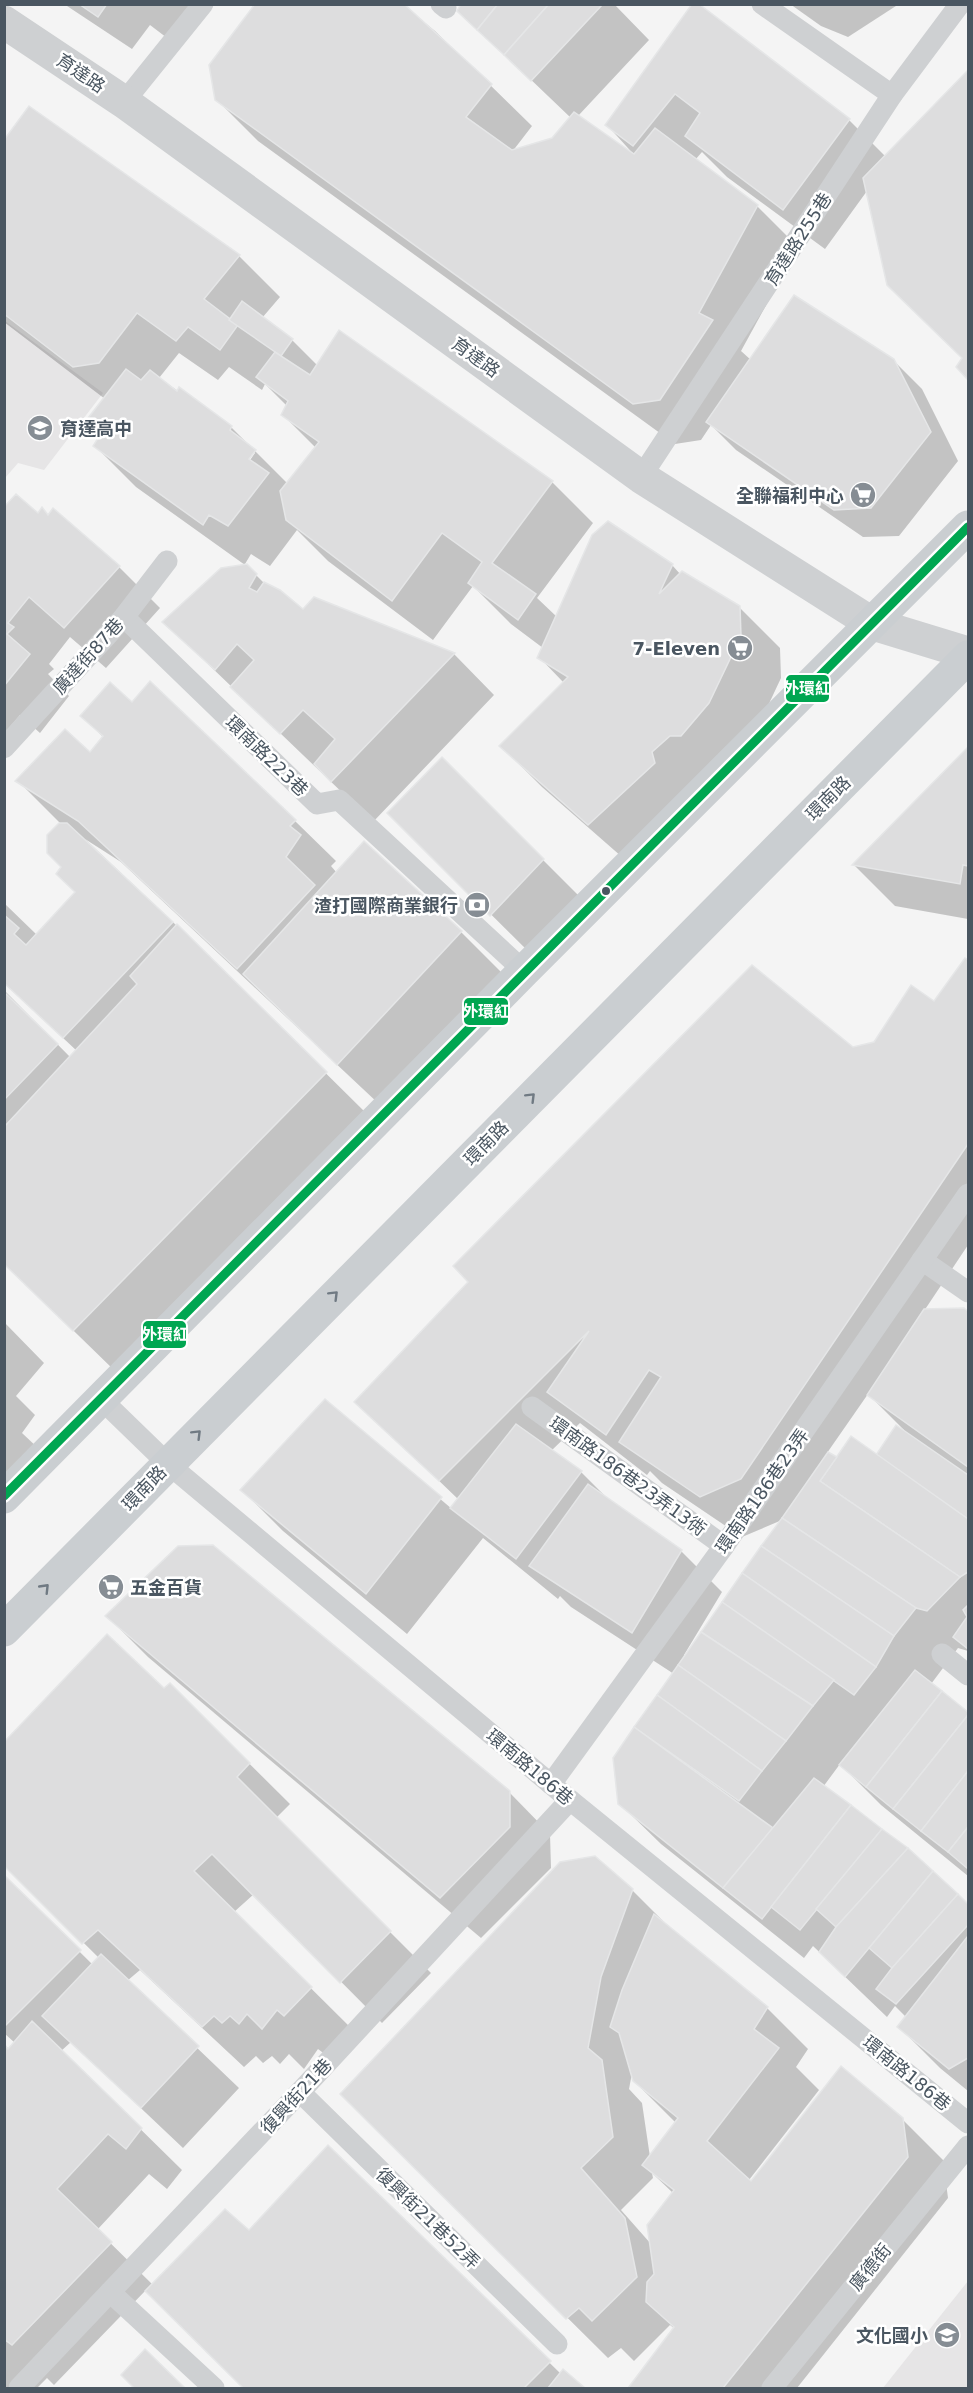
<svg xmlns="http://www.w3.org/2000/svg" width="973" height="2393" font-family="'DejaVu Sans','Noto Sans TC',sans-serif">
<rect width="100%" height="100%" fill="#f4f4f4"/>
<!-- education -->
<g fill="#e6e5e6">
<polygon points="5,321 103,393 44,470 18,463 5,478"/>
<polygon points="968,2281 968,2388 883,2388"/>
</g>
<!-- shadow -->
<g fill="#0003" fill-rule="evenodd">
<polygon points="64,4 206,4 175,44 150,25 132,49"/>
<polygon points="402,4 435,31 532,126 512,152 553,139 571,118 459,11 463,4 614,4 649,40 578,116 637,158 607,125 693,4 849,120 886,157 968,73 968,378 957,367 963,359 867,191 825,249 727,177 702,152 695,160 757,206 798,247 741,351 751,360 893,360 922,389 958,461 899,536 863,537 736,450 711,425 701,440 675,444 258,141 217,100"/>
<polygon points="790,4 899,4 848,37 821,26"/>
<path d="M 4,142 L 239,256 L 280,297 L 262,318 L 292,340 L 318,366 L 552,482 L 593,523 L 537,598 L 557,617 L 672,565 L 681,575 L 739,607 L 780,648 L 781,678 L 750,744 L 630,864 L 542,787 L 501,746 L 564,683 L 539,657 L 543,648 L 511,624 L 473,586 L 433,640 L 328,561 L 297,530 L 270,566 L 251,554 L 245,564 L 266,585 L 303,611 L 454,654 L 494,695 L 373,822 L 164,622 L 245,565 L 136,487 L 95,446 L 101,436 L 87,422 L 105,399 L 4,322 ZM 179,353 L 218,380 L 229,367 L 262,390 L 265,384 L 287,406 L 282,414 L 316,448 L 288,484 L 231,427 L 159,378 ZM 253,451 L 255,453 L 246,466 L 244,464 Z"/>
<polygon points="4,509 49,516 53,510 119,567 160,608 106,668 70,637 49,664 54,669 48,674 69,696 40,733 20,715 4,734"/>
<polygon points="132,704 295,821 336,861 331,866 337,873 461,932 502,973 379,1104 121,862 85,839 177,926 367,1114 115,1371 4,1263 4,990 71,1058 77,1051 4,983 4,903 37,935 76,892 63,867 60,823 18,781 90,754 104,738 82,716"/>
<polygon points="968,750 968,919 895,906 854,865"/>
<polygon points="442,759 584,901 532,955 389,813"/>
<path d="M 965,960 L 968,962 L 968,1245 L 924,1311 L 964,1309 L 968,1312 L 968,1651 L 958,1648 L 931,1684 L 968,1715 L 968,1876 L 881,1805 L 840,1764 L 823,1787 L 908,1849 L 968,1906 L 968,2091 L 940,2068 L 899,2027 L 907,2018 L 895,2006 L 887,2017 L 813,1946 L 804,1958 L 661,1844 L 619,1803 L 615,1758 L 674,1674 L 571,1607 L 560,1596 L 558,1599 L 483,1538 L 407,1634 L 283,1531 L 242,1490 L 325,1401 L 452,1509 L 459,1500 L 357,1402 L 853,1049 L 875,1043 L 934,1003 ZM 868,1394 L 904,1430 L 876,1457 L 837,1459 L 827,1453 ZM 580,1423 L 647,1475 L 650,1471 L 662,1483 L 742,1537 L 782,1520 L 686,1657 L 684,1655 L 722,1592 L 681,1551 L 611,1502 L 581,1472 L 551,1451 Z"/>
<polygon points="4,1322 44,1363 16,1396 35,1415 22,1433 39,1449 4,1481"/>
<polygon points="107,1616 509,1792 550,1834 551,1868 481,1938 148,1657"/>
<polygon points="170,1685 290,1804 276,1818 431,1973 382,2023 254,1894 234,1912 352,2029 326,2055 318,2049 304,2069 289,2054 280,2064 272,2056 263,2063 256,2056 244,2067 140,1970 127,1981 239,2088 183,2148 71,2042 61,2051 182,2170 167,2189 149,2174 97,2230 153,2285 249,2232 328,2147 561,2374 563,2371 583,2388 245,2388 146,2290 54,2385 47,2378 37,2388 4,2388 4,2045 10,2050 15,2043 4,2033 4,1877 93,1965 99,1958 4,1864"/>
<path d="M 632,1890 L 673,1931 L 767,2008 L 808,2049 L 796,2067 L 819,2090 L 749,2180 L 751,2183 L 902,2119 L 943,2160 L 948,2198 L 797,2388 L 630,2388 L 675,2329 L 670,2325 L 634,2361 L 621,2348 L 608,2358 L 342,2094 ZM 632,2073 L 634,2081 L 676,2123 L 650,2157 L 642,2103 L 629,2089 ZM 652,2173 L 673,2193 L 651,2244 L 621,2210 L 653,2178 Z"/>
<polygon points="145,2351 182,2388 137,2388 123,2375"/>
</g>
<!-- building -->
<g fill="#ddddde" stroke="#e5e6e7" stroke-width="1.5">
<polygon points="79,4 107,4 98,17"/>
<polygon points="255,4 404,4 492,84 466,117 512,150 552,138 574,112 634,154 655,128 758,205 699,313 713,320 660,400 633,404 215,100 209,65"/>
<polygon points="461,4 498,4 477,30 457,11"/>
<polygon points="498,4 549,4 504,55 477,30"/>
<polygon points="549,4 603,4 531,81 504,55"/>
<polygon points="692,4 699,4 850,119 783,210 685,136 700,113 675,94 633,146 605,125"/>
<polygon points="968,70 968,380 956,367 962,358 887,285 863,178"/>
<polygon points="29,106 240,255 204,299 238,325 220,350 188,327 176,341 137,313 99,363 73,367 4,314 4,140"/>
<polygon points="794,295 894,359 931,432 871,508 834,510 706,422"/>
<polygon points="242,301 293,339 281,356 229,320"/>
<polygon points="339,330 553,481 492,563 536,594 518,620 468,583 482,562 442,533 392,601 286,520 280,491 319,442 281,415 288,401 256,377 275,352 310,375"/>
<polygon points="126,369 141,380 150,370 177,391 179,387 232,426 230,430 256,450 249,459 269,473 228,526 209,515 203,525 93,446 100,435 85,422"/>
<polygon points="16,494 38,513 42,507 48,515 53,508 120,566 64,628 29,597 8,623 14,627 7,634 30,654 4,686 4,507"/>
<polygon points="608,521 673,564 659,594 682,571 740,606 741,636 709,703 681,736 670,736 652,752 655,763 588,825 499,746 568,677 537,658 592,535"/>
<polygon points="247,564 257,574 249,588 257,592 264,582 280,590 303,609 314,597 455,653 331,782 314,764 335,739 303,710 280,734 230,687 254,660 237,644 215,670 162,622 221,568"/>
<polygon points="150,681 296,820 290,826 301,835 286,857 315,885 237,969 78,821 15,781 65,729 90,752 103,736 80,716 110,682 132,702"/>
<polygon points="968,747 968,866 963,865 960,884 852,865"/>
<polygon points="442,757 544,859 490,916 387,813"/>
<polygon points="59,823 67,823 173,922 63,1038 4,983 4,915 19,928 14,934 26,945 75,892 56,874 61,867 47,853 47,835"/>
<polygon points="364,841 462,931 337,1065 243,974"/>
<polygon points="177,924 327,1072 73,1331 4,1264 4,1127 137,984 130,976"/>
<polygon points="965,958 968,960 968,1144 741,1479 700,1497 619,1442 661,1377 649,1370 606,1435 547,1392 589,1331 439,1481 354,1402 468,1282 453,1266 752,965 853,1047 874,1042 911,985 934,1001"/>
<polygon points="4,992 58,1044 4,1100"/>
<polygon points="964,1308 968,1311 968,1467 867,1395 924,1309"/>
<polygon points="325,1399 442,1497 366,1594 240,1490"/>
<polygon points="516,1424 582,1471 516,1559 450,1508"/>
<polygon points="896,1425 968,1475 968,1519 876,1455"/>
<polygon points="851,1436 968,1519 968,1572 960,1577 820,1481"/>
<polygon points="828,1452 837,1457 820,1481 960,1577 927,1611 916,1608 782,1518"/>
<polygon points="588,1484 682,1550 632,1633 529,1566"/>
<polygon points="782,1518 916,1608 894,1636 761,1546"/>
<polygon points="213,1545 510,1791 510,1827 440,1898 105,1616 178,1546"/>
<polygon points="761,1546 894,1636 876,1667 742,1573"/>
<polygon points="742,1573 876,1667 854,1695 722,1602"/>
<polygon points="722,1602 834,1680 813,1706 701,1632"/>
<polygon points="968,1605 968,1649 953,1637 967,1617 963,1610"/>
<polygon points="701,1632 813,1706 786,1741 678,1665"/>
<polygon points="107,1634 164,1688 170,1683 250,1763 237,1777 391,1931 340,1983 212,1854 194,1871 312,1987 284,2016 277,2010 262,2029 247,2014 239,2024 230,2016 222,2023 214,2016 202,2027 98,1930 82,1944 4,1866 4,1742"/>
<polygon points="678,1665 786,1741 762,1771 657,1695"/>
<polygon points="915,1670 942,1691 866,1787 839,1765"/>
<polygon points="942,1691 968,1712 968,1715 893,1809 866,1787"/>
<polygon points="657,1695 762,1771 739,1801 634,1727"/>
<polygon points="968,1715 968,1771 921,1831 893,1809"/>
<polygon points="634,1727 773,1828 723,1888 618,1804 613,1758"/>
<polygon points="968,1771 968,1827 948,1852 921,1831"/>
<polygon points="814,1778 851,1805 762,1919 723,1888"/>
<polygon points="851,1805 882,1829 800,1930 771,1907"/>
<polygon points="968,1827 968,1869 948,1852"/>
<polygon points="882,1829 908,1848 836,1927 816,1909"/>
<polygon points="908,1848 933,1871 845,1977 819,1952 836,1927"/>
<polygon points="595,1856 633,1889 601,1977 588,2048 602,2060 613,2137 581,2168 625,2218 637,2277 592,2321 579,2308 566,2319 340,2094 560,1862"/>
<polygon points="933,1871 958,1894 892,1968 869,1948"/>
<polygon points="4,1875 81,1950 4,2027"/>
<polygon points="958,1894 968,1904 968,1925 896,2004 876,1989 892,1968"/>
<polygon points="654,1914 768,2007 754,2029 779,2048 707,2141 751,2181 841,2066 903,2118 908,2157 723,2388 628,2388 674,2327 646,2302 647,2282 654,2274 647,2225 674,2190 642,2165 678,2118 633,2081 619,2033 610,2027 622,1990"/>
<polygon points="968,1936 968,2058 949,2069 897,2027"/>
<polygon points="101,1954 199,2046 141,2108 42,2016"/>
<polygon points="32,2021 142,2128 126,2149 108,2134 57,2189 112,2242 12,2345 4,2339 4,2044 8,2049"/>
<polygon points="328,2145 551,2361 524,2388 243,2388 145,2291 225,2209 249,2230"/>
<polygon points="145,2349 185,2388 134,2388 121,2375"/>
<polygon points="563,2369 585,2388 548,2388"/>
</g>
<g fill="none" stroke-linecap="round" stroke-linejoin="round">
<!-- service -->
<g stroke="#ced0d2" stroke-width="21">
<polyline points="441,4 446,8"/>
<polyline points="762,4 892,95"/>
<polyline points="124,102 203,4"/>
<polyline points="641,477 892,95 960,4"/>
<polyline points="124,617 317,804 339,800 524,971"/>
<polyline points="4,748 124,617 167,561"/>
<polyline points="922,1260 968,1292"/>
<polyline points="101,1399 167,1463 570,1800 968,2123"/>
<polyline points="532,1407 724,1546"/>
<polyline points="942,1654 968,1675"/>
<polyline points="551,1784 724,1546 968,1194"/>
<polyline points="300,2092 557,2344"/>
<polyline points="110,2292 214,2388"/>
<polyline points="19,2388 300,2092 570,1800"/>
<polyline points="772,2388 968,2146"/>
</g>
<!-- minor -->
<polyline stroke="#ced0d2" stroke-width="33" points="873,624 968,653"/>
<!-- tertiary -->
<polyline stroke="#ced0d2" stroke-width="33" points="4,22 124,102 641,477 873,624"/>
<!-- primary -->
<g stroke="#caced1" stroke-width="33">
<polyline points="4,1497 524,971 968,527"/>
<polyline points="4,1630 968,657"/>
</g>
<!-- bus-1 casing -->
<g stroke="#fff" stroke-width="14">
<polyline id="bus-1" points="4,1496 968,527"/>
</g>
<!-- bus-1 -->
<use href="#bus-1" stroke="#00a651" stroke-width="9"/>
</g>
<!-- one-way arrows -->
<defs><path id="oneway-chevron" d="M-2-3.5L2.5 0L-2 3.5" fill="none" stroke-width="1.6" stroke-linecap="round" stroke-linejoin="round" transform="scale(1.5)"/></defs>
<g stroke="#707a83">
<use href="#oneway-chevron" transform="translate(531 1097) rotate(-45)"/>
<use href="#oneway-chevron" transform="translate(334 1295) rotate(-45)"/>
<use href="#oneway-chevron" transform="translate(197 1434) rotate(-45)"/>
<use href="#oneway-chevron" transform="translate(45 1588) rotate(-46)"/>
</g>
<!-- icons -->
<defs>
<g id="school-disc" transform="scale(1.35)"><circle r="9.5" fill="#868d94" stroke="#fff"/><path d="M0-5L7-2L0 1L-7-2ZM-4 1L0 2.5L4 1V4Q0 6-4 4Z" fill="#fff"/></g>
<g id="supermarket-disc" transform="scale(1.35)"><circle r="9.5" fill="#868d94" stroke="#fff"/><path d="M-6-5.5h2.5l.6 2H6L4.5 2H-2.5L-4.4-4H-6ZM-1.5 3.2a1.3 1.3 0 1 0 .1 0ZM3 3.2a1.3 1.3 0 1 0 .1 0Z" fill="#fff"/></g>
<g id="bank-disc" transform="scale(1.35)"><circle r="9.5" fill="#868d94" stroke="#fff"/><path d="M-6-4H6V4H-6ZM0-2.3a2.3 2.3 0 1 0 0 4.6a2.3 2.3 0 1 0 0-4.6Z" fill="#fff"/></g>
</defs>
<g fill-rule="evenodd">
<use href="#school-disc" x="40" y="428"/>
<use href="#supermarket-disc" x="863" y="495"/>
<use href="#supermarket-disc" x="740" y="648"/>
<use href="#bank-disc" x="477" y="905"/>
<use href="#supermarket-disc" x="111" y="1587"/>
<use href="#school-disc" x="947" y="2335"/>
</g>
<!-- markers -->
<circle fill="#4a5661" stroke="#fff" stroke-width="2" cx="606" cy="891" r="5"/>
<g text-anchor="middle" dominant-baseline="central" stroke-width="5" stroke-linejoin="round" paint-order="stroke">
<!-- street labels -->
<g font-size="18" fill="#4a5661" stroke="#fff">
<text transform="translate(81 73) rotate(34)">育達路</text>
<text transform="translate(798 239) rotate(-57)">育達路255巷</text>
<text transform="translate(476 357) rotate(36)">育達路</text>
<text transform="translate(88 656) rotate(-48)">廣達街87巷</text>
<text transform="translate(267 756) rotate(44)">環南路223巷</text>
<text transform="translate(828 798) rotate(-45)">環南路</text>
<text transform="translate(486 1143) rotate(-45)">環南路</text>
<text transform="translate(628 1476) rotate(36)">環南路186巷23弄13衖</text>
<text transform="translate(144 1488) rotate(-46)">環南路</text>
<text transform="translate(762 1491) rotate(-55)">環南路186巷23弄</text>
<text transform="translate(530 1767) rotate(40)">環南路186巷</text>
<text transform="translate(907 2073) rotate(39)">環南路186巷</text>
<text transform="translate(296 2096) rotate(-47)">復興街21巷</text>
<text transform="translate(428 2218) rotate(44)">復興街21巷52弄</text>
<text transform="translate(870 2267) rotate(-51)">廣德街</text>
</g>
<!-- poi labels -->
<g font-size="18" font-weight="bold" fill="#4a5661" stroke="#fff" text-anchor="end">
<text x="60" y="428" text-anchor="start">育達高中</text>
<text x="844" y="495">全聯福利中心</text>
<text x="720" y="648">7-Eleven</text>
<text x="458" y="905">渣打國際商業銀行</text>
<text x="130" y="1587" text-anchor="start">五金百貨</text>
<text x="928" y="2335">文化國小</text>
</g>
</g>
<g stroke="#fff" stroke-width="2">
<rect x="785" y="674" width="45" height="29" rx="6" fill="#00a651"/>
<rect x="463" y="997" width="46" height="29" rx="6" fill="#00a651"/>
<rect x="142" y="1320" width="45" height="29" rx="6" fill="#00a651"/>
</g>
<g font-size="16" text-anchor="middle" font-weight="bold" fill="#fff">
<text x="807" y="694">外環紅</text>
<text x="486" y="1017">外環紅</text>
<text x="165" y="1340">外環紅</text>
</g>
<!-- border -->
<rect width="973" height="2393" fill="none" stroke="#4a5661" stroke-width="12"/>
</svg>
